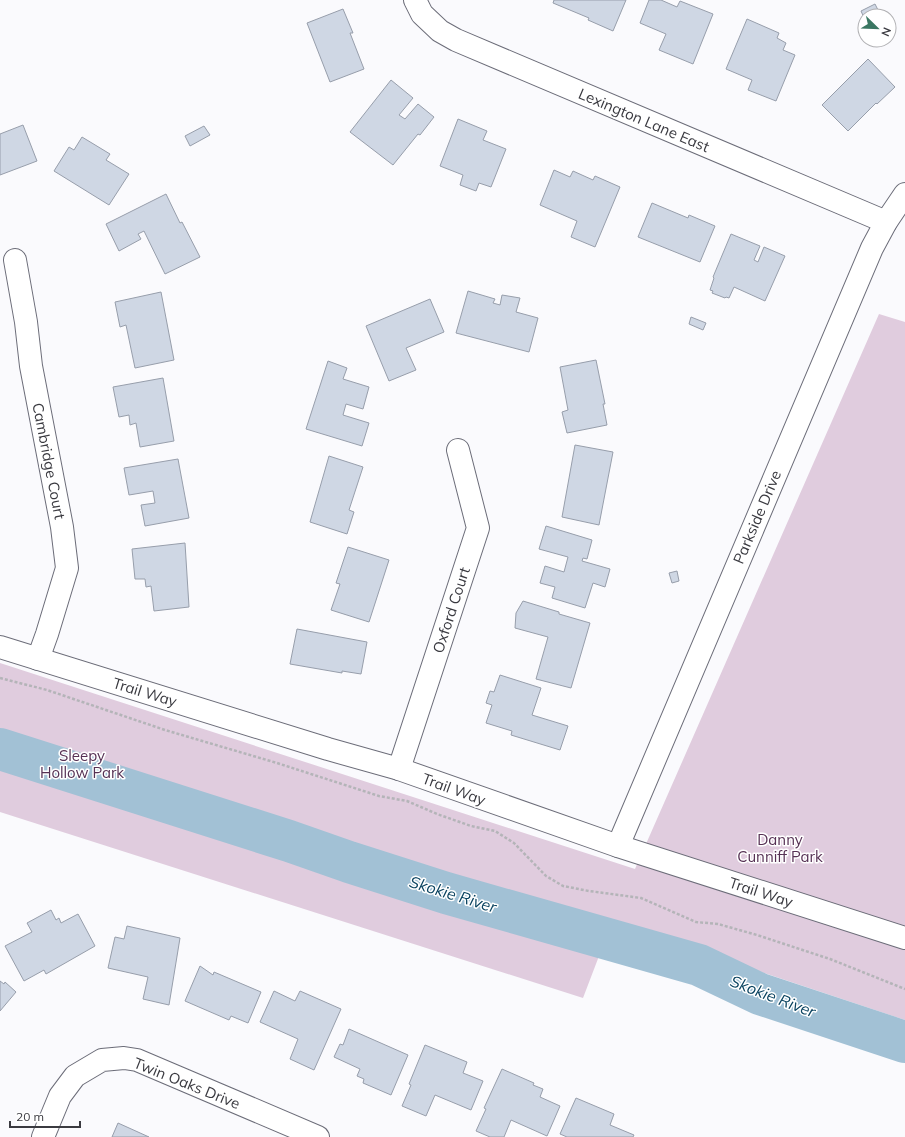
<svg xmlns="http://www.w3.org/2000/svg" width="905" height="1137" font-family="Mulish,sans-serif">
<rect width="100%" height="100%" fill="#fafafd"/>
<!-- green -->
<polygon fill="#e0ccde" points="879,314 905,322 905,1020 612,922 583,998 0,812 0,663 635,869"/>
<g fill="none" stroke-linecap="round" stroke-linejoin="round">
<!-- river -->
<polyline stroke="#a2c1d5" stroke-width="42" points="0,749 289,841 349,862 446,893 699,965 760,994 905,1042"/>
</g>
<!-- building -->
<g fill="#cfd7e4" stroke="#979eab">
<polygon points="554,0 626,0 613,31 588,20 589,18 553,3"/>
<polygon points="649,0 661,0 677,7 680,1 713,14 693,64 659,50 666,34 640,23"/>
<polygon points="875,4 881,16 865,16 865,20 861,11"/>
<polygon points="343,9 353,33 350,33 364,69 330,82 307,23"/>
<polygon points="747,19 779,33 777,38 786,43 783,50 795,55 776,101 748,90 752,80 726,69"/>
<polygon points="868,59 895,87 877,104 876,103 848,131 822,105"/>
<polygon points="391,80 413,98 399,115 405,119 418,104 434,117 420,135 418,134 393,165 350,132"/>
<polygon points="458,119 487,131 483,140 506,149 491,187 479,183 476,191 460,185 463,175 440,166"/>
<polygon points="23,125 37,161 0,175 0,134"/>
<polygon points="204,126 210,135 190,146 185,136"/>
<polygon points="82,137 110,154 106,160 129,174 109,205 54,171 69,147 74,150"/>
<polygon points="554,170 570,177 573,171 593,180 595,176 620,187 595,247 571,237 577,221 540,205"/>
<polygon points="166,194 180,223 182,222 200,257 165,274 144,231 138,234 141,239 119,251 106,224"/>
<polygon points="652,203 688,218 689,215 715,226 700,262 638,237"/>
<polygon points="731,234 760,246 754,260 758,262 764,247 785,256 765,301 734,287 729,298 726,297 725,298 712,293 713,291 710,290 714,278 713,277"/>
<polygon points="468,291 495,299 493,303 500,305 502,295 520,298 516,312 538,318 529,352 456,333"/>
<polygon points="161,292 174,360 135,368 126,325 120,327 115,302"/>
<polygon points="430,299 444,332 406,348 416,370 389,381 366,326"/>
<polygon points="691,317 706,323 703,330 689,324"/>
<polygon points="596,360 605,404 603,404 607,425 567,433 562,412 568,410 560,367"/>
<polygon points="328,361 347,368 343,379 369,387 363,409 346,404 343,415 369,423 362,446 306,429"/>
<polygon points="163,378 174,441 140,447 136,423 130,425 129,415 119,417 113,387"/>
<polygon points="575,445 613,452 599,525 562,517"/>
<polygon points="329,456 363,467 349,510 354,512 347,534 310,522"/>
<polygon points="178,459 189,518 145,526 141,505 155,503 153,491 129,495 124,468"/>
<polygon points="546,526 592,540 587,559 583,558 582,561 610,569 605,587 593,583 585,608 552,598 555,587 540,583 545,566 564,572 568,557 539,549"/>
<polygon points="185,543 189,607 154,611 151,586 146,587 145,579 135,579 132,549"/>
<polygon points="348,547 389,560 369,622 331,610 340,584 336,583"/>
<polygon points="677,571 679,581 672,583 669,573"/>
<polygon points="523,601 559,612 559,614 590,623 571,688 536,679 548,637 515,628 516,613"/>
<polygon points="297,629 367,642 361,674 342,671 342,673 290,664"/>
<polygon points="500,675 541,688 532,715 568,726 560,750 511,735 512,731 486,723 492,705 486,703 490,691 494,692"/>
<polygon points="51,910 56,920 59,918 61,923 78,914 95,946 46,974 44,970 24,981 5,946 32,932 27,923"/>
<polygon points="127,926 180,938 169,1005 143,999 148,977 108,968 115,937 124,939"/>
<polygon points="200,966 213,975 214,972 261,992 248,1023 231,1016 229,1020 185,1001"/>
<polygon points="0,981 4,984 5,982 16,992 0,1011"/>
<polygon points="274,991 295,1001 300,991 341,1009 314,1070 290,1059 298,1039 260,1022"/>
<polygon points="349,1029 408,1055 391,1095 363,1083 364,1079 357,1076 360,1069 334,1057 340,1044 343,1045"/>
<polygon points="425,1045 467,1062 463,1073 483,1081 471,1110 435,1095 426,1116 402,1106 411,1085 409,1084"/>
<polygon points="502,1069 534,1083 533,1085 543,1089 540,1097 560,1106 547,1136 511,1120 504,1137 490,1137 476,1131 486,1109 484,1108"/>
<polygon points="576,1098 614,1114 610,1125 634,1135 633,1137 567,1137 560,1134"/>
<polygon points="118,1123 149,1137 112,1137"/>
</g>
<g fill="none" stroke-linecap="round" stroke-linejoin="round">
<!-- minor casing -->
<g stroke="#6c6d79" stroke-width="24">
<g id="minor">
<polyline points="415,0 422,14 440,31 456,40 886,222"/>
<polyline points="15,260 26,322 31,366 62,527 67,568 47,634 38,659"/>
<polyline points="0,647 328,749 399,769 618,846 905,938"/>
<polyline points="399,769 478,528 458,450"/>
<polyline points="618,846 872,248 886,222 905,194"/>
<polyline points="43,1137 60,1096 75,1076 102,1060 124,1058 137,1060 318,1137"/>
</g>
</g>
<!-- path -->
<polyline stroke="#b4b4b8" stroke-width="2.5" stroke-dasharray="3 2" stroke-linecap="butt" points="0,678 47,690 165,730 277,763 379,796 407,801 437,814 471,826 495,831 514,843 546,876 563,886 589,891 641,898 696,922 718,924 757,935 830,959 905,989"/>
<!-- minor -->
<use href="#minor" stroke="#fff" stroke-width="22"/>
</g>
<g text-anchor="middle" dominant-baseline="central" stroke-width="3" stroke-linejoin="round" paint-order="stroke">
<!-- street labels -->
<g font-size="15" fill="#3a3a40" stroke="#fff">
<text transform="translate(644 120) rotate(23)">Lexington Lane East</text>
<text transform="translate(49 461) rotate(79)">Cambridge Court</text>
<text transform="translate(757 517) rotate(-67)">Parkside Drive</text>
<text transform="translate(451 610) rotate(-72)">Oxford Court</text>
<text transform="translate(145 692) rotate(17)">Trail Way</text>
<text transform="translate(454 789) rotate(20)">Trail Way</text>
<text transform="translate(761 892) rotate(18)">Trail Way</text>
<text transform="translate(187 1083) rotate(22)">Twin Oaks Drive</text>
</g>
<!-- park labels -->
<g font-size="15" fill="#563154" stroke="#fff">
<text x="82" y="755">Sleepy<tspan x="82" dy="17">Hollow Park</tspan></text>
<text x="780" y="839">Danny<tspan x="780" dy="17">Cunniff Park</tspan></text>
</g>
<!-- water labels -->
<g font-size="16" font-style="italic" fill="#0a4360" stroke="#fff">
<text transform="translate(453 894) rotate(17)">Skokie River</text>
<text transform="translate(773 996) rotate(21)">Skokie River</text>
</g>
</g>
<!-- north arrow -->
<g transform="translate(877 28) rotate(113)"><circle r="19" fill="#ffffff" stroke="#b0b0b3"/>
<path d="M0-3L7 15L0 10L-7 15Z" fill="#3a7762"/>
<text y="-6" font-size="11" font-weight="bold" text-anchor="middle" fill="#3a3a40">N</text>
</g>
<!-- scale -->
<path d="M10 1121v6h70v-6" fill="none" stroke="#3a3a40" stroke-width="2"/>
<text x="16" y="1121" font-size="12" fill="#3a3a40" stroke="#ffffff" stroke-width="3" paint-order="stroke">20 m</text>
</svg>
